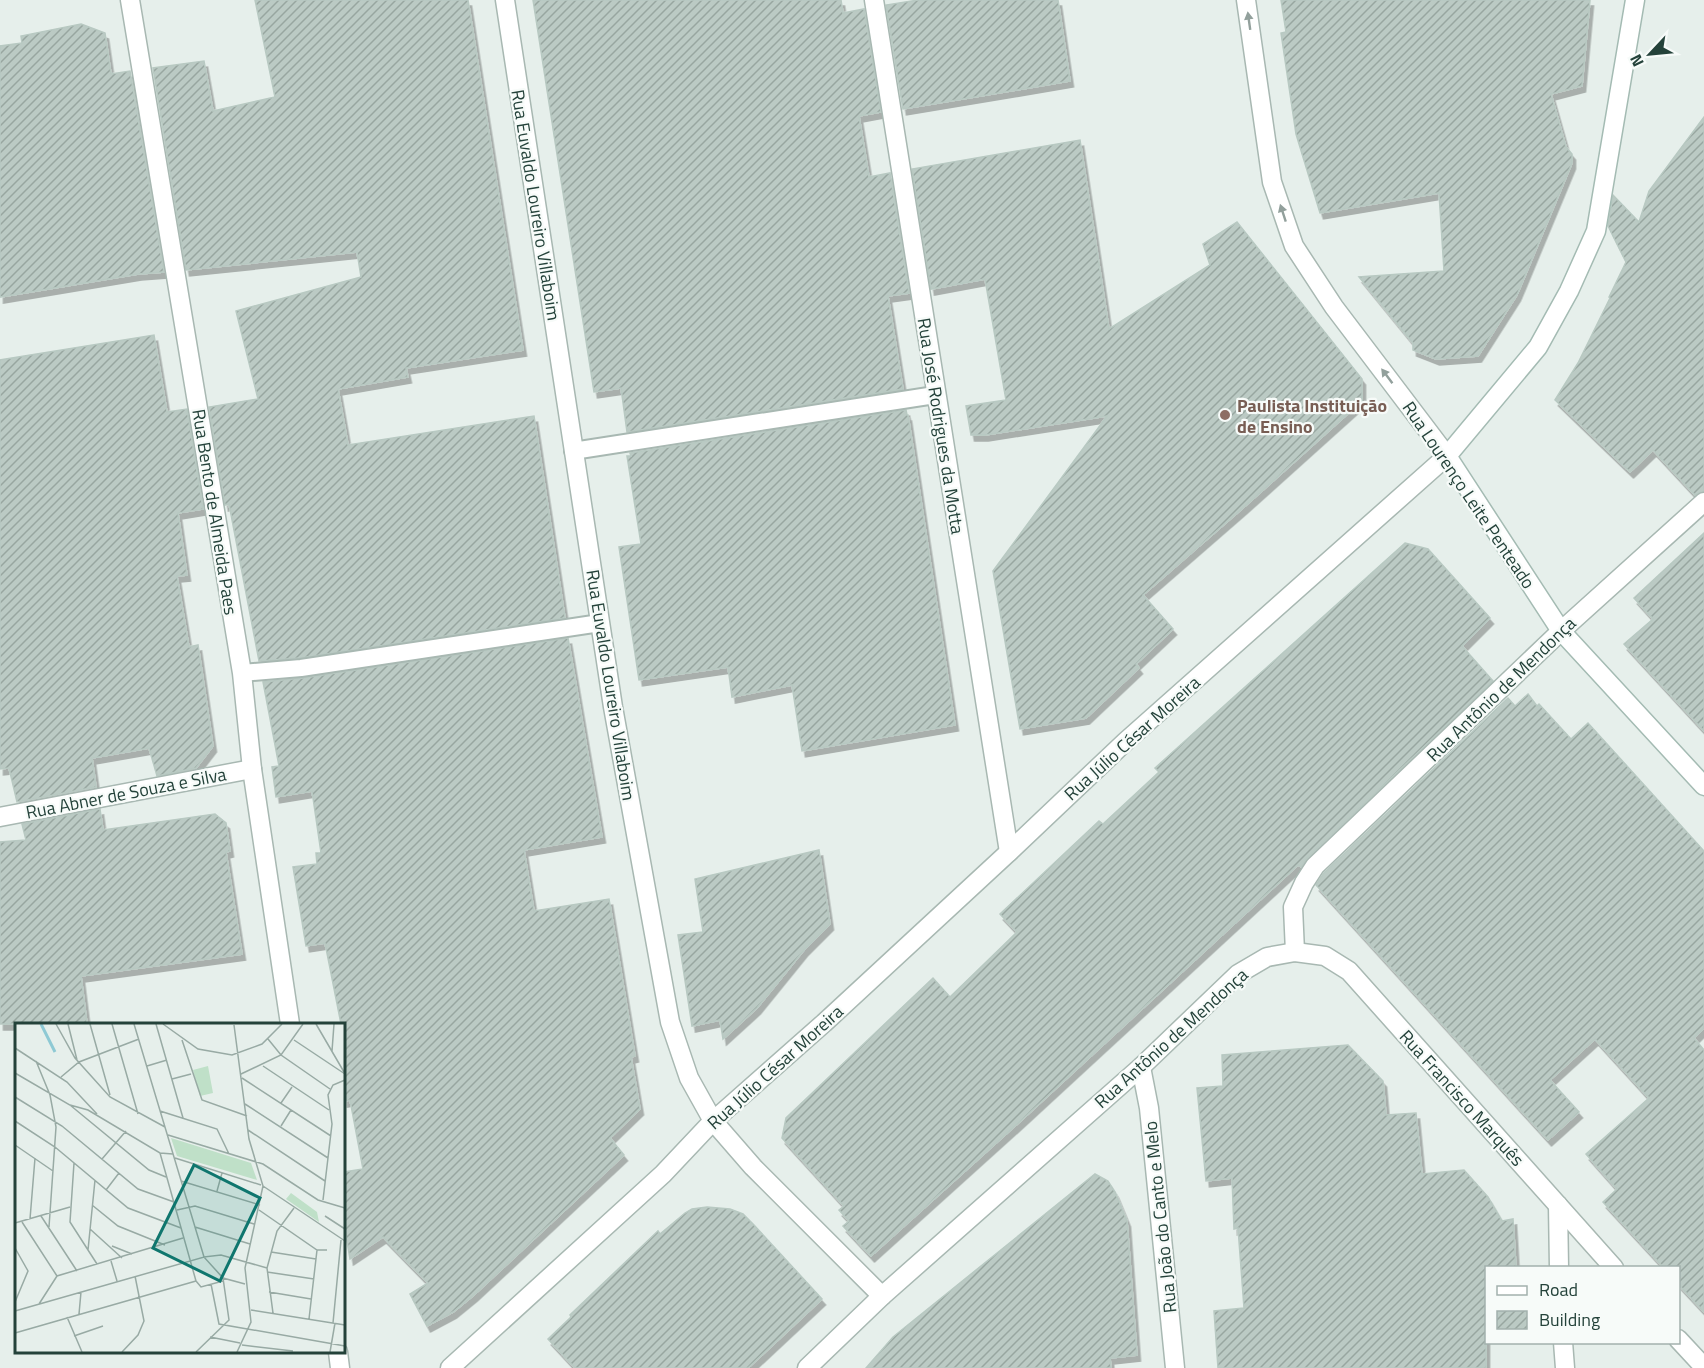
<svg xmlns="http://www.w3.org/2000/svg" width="1704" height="1368" font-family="'Titillium Web',sans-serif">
<defs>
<pattern id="building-hatch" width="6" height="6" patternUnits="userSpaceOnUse" patternTransform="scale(1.5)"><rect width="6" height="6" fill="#bbcac4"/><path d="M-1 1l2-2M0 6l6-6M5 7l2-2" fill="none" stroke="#98a6a0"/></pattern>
<filter id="shadow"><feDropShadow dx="3.5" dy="6" stdDeviation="0" flood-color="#0004"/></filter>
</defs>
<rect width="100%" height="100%" fill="#e6efeb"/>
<!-- building -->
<g fill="url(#building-hatch)" stroke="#b8c9c2" stroke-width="1.5" filter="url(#shadow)">
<polygon points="255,0 468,0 523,350 406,368 408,377 338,389 348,445 534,416 565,618 300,658 259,661 229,504 225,505 209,407 258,399 236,311 361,277 357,252 186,270 153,68 204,61 213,111 275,97"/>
<polygon points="533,0 841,0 843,13 864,9 881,112 859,116 869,177 890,173 909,293 888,296 903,389 627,432 621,388 594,392"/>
<polygon points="918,0 1058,0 1070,81 903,109 886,5"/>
<polygon points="1281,0 1590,0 1582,86 1551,94 1566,147 1572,154 1572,163 1517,295 1478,356 1436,359 1413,350 1413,343 1359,277 1444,271 1439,193 1320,213 1296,134 1281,33 1286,32"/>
<polygon points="81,24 105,33 111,74 130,71 164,272 138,274 0,297 0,46 22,43 21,36"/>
<polygon points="1704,117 1704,491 1695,495 1653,450 1630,472 1555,400 1578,363 1610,298 1609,297 1626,262 1608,226 1613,195 1639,222 1649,191"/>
<polygon points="1080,140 1109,329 1210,265 1203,244 1237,222 1362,379 1362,401 1243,508 1143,595 1173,629 1136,664 1139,668 1086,718 1020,729 993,571 1107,416 985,435 971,435 966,406 1006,400 985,279 931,289 912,169"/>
<polygon points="154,335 167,412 187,409 203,509 178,513 187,575 177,576 189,647 198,645 213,746 196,768 157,776 149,748 92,758 96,787 17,802 9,768 0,769 0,360"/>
<polygon points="906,410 907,415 908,415 955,725 802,751 792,685 732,697 728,667 639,680 619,547 641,544 627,456 631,456 630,453"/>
<polygon points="1704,533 1704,731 1624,644 1653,619 1634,598"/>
<polygon points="1405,543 1428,549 1490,618 1462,646 1493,681 1307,858 1301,867 1298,865 1025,1117 871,1256 843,1226 849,1221 839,1210 844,1206 782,1138 786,1118 933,978 950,997 1017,932 1000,914 1099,821 1103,824 1159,772 1155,768"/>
<polygon points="568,638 602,837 524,850 534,911 609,899 635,1056 631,1057 640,1109 610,1138 624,1155 474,1295 453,1312 427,1326 410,1294 428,1283 383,1237 350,1259 344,1224 344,1172 363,1169 350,1100 344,1101 344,1024 341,1024 325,943 306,946 293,867 317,864 316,853 321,853 312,791 276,797 272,767 279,766 263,682 303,678"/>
<polygon points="1528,694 1537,706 1539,704 1571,739 1588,723 1704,851 1704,1028 1694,1038 1704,1050 1704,1312 1678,1284 1678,1268 1664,1268 1603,1202 1617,1189 1586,1154 1649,1098 1595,1039 1550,1080 1579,1112 1548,1140 1316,885 1324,873 1508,698 1515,706"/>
<polygon points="100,809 103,830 215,814 226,823 230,851 226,852 242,954 81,976 87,1024 0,1024 0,842 26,840 22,824"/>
<polygon points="819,850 830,924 804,950 757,1008 723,1039 720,1020 692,1026 678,935 703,932 695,879"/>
<polygon points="1348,1045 1383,1081 1386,1115 1416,1113 1422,1174 1464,1170 1488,1197 1502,1221 1513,1219 1516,1268 1486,1268 1486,1368 1218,1368 1214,1311 1244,1308 1238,1228 1234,1229 1232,1178 1206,1181 1197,1088 1223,1086 1222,1055"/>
<polygon points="1095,1174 1108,1181 1115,1192 1127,1221 1137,1355 1110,1358 1111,1368 866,1368 893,1337"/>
<polygon points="707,1207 730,1209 743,1214 754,1225 822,1299 748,1368 575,1368 548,1339 571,1317 570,1315 658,1231 660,1234 685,1213 692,1209"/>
</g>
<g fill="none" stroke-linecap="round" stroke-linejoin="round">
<!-- lane casing -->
<g stroke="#a8b8b2" stroke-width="20">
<g id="lane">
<polyline points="573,451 935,395"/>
<polyline points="242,673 301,668 600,623"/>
</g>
</g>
<!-- street casing -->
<g stroke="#a8b8b2" stroke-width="21">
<g id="street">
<polyline points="130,0 242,673 252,769 290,1024"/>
<polyline points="505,0 613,707 670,1022 689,1078 713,1121 753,1167 882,1296"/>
<path d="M 874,0 C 920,284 962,569 1009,852"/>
<polyline points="0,817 252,769"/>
<polyline points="1295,952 1293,907 1304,883 1315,866 1561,631 1704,502"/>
<polyline points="1141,1067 1149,1108 1175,1368"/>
<polyline points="1558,1205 1559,1268"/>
<polyline points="1678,1339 1704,1367"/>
<polyline points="1563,1342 1565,1368"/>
<polyline points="338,1352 340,1368"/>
<polyline points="450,1368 663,1174 713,1121 824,1023 1009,852 1125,742 1447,456 1334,307 1294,246 1272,182 1246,0"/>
<polyline points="807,1368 882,1296 1141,1067 1238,974 1267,957 1295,952 1325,956 1349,971 1614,1268"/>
</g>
</g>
<!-- secondary casing -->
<g stroke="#a4bbb3" stroke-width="21">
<polyline id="secondary" points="1635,0 1596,231 1569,291 1538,347 1447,456 1561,631 1704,786"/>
</g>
<!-- lane -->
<use href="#lane" stroke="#fff" stroke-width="16"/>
<!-- street -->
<use href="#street" stroke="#fff" stroke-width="18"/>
<!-- secondary -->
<use href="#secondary" stroke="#fff" stroke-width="18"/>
</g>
<!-- one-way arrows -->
<defs><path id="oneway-solid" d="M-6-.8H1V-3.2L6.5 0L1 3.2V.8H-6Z" transform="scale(1.5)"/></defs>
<g fill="#92a09c">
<use href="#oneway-solid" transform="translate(1249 21) rotate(-98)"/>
<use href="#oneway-solid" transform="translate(1283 213) rotate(-108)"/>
<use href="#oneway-solid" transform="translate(1387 376) rotate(-127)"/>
</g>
<!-- markers -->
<circle fill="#8d6e63" stroke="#f7fbf9" stroke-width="2" cx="1225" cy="415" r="6"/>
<g text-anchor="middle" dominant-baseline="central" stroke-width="4.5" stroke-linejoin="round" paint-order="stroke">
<!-- street labels -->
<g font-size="18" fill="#24423a" stroke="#f7fbf9">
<text transform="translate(536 205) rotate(81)">Rua Euvaldo Loureiro Villaboim</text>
<text transform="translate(941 426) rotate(81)">Rua José Rodrigues da Motta</text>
<text transform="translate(1469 495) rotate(56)">Rua Lourenço Leite Penteado</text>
<text transform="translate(215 512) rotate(81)">Rua Bento de Almeida Paes</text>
<text transform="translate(611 685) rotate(81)">Rua Euvaldo Loureiro Villaboim</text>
<text transform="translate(1501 689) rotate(-44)">Rua Antônio de Mendonça</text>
<text transform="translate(1132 738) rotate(-42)">Rua Júlio César Moreira</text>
<text transform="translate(126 793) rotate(-11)">Rua Abner de Souza e Silva</text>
<text transform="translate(1171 1038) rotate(-42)">Rua Antônio de Mendonça</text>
<text transform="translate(775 1067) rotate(-42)">Rua Júlio César Moreira</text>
<text transform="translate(1462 1098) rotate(48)">Rua Francisco Marquês</text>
<text transform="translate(1160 1217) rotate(-96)">Rua João do Canto e Melo</text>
</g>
<!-- education labels -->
<g font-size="18" font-weight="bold" fill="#785e54" stroke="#f7fbf9" text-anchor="start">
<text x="1237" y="405">Paulista Instituição<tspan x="1237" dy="21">de Ensino</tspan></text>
</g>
</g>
<!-- overview -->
<g transform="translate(15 1023)">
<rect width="330" height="330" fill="#e6efeb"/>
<path d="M 193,43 L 198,70 L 185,73 L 178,47 ZM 276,170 L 302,189 L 304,199 L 271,176 Z" fill="#bfe0c8"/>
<path d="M 156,115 L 236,140 L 242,157 L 162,133 Z" fill="#bfe0c8"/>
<path fill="none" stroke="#8ec9d4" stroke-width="3" d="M 26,1 L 40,29"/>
<path fill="none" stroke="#98aaa4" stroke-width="1.5" d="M 41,1 L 60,35 L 95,74 L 150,104M 53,1 L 62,37M 75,1 L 95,72M 97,1 L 123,91M 119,1 L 189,234 L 206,232 L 252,245M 141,1 L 168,95M 148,1 L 183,26 L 217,32 L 247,21 L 267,1M 301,1 L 329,49M 219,2 L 234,116 L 248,163 L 230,245 L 236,299 L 222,329M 253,16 L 266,32 L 315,66M 167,17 L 187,77 L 232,93M 279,17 L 330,51M 0,25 L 52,59 L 82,91M 317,28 L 319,1M 21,38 L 35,72 L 41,104 L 34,204M 132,43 L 152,37M 248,43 L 314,87M 0,50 L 55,82 L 134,147 L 151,154M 226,51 L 266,32 L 288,1M 46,54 L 64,39 L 124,16M 227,55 L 316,113M 157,56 L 176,51M 0,74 L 47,103 L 123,166 L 159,179M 266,80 L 277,64M 230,81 L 313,135M 55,82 L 73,87 L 145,130 L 158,131M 145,88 L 202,106 L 214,131M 0,98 L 40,124 L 113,185 L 166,205M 266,103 L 276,87M 233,107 L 310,158M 153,112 L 248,141 L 303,177 L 330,185M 0,122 L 38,148M 145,130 L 181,258M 160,135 L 246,162M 87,136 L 111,108M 59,140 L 55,199 L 82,241M 166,158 L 245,182M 248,163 L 330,218M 91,167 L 104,150M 202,168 L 207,150M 308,177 L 317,101 L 313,72 L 318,62 L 330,57M 77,182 L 103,203 L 150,222M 162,187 L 180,183 L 239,201M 244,187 L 302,227 L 312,227M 26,193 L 62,248M 310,193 L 330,206M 15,196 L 20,135M 7,199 L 42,253M 0,200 L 55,184M 180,204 L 235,221M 75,206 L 107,235M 97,223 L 117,231M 0,225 L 13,248 L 0,279M 73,227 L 80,157M 256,229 L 301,236M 96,238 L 102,258M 252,249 L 299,256M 181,258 L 186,264 L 208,258M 196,261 L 204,301 L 330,323M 254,269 L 296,276M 24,281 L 42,253 L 168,215M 236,287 L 330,302M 0,288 L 189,234 L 208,255 L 230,261M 258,290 L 252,245 L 262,208 L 279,185M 64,291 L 66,269M 52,294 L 67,329M 294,296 L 302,227M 318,300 L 326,217M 0,310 L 181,258M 59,313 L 88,303M 195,314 L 225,320M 227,322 L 278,328M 107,329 L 123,312 L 129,298 L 120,253M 181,329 L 214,297 L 208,255M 315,329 L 320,300"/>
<path fill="#0f766e" fill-opacity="0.15" stroke="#0f766e" stroke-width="3" d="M 179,142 L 245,175 L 205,258 L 138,225 Z"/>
<rect width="330" height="330" fill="none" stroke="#24423a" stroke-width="3"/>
</g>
<!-- legend -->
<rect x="1485" y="1266" width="195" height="78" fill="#f7fbf9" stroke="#a3b1ad" stroke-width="1.5"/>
<rect x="1497" y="1286" width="30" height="9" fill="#ffffff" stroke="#a3b1ad" stroke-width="1.5"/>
<text x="1539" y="1296" font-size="18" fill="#24423a">Road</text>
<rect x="1497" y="1311" width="30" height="18" fill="url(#building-hatch)" stroke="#a3b1ad" stroke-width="1.5"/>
<text x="1539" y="1326" font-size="18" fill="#24423a">Building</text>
<!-- north arrow -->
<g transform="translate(1650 54) rotate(244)" stroke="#f7fbf9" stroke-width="4.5" paint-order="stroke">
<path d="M0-4.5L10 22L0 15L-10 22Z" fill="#24423a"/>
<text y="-9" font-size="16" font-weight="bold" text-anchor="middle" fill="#24423a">N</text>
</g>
</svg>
